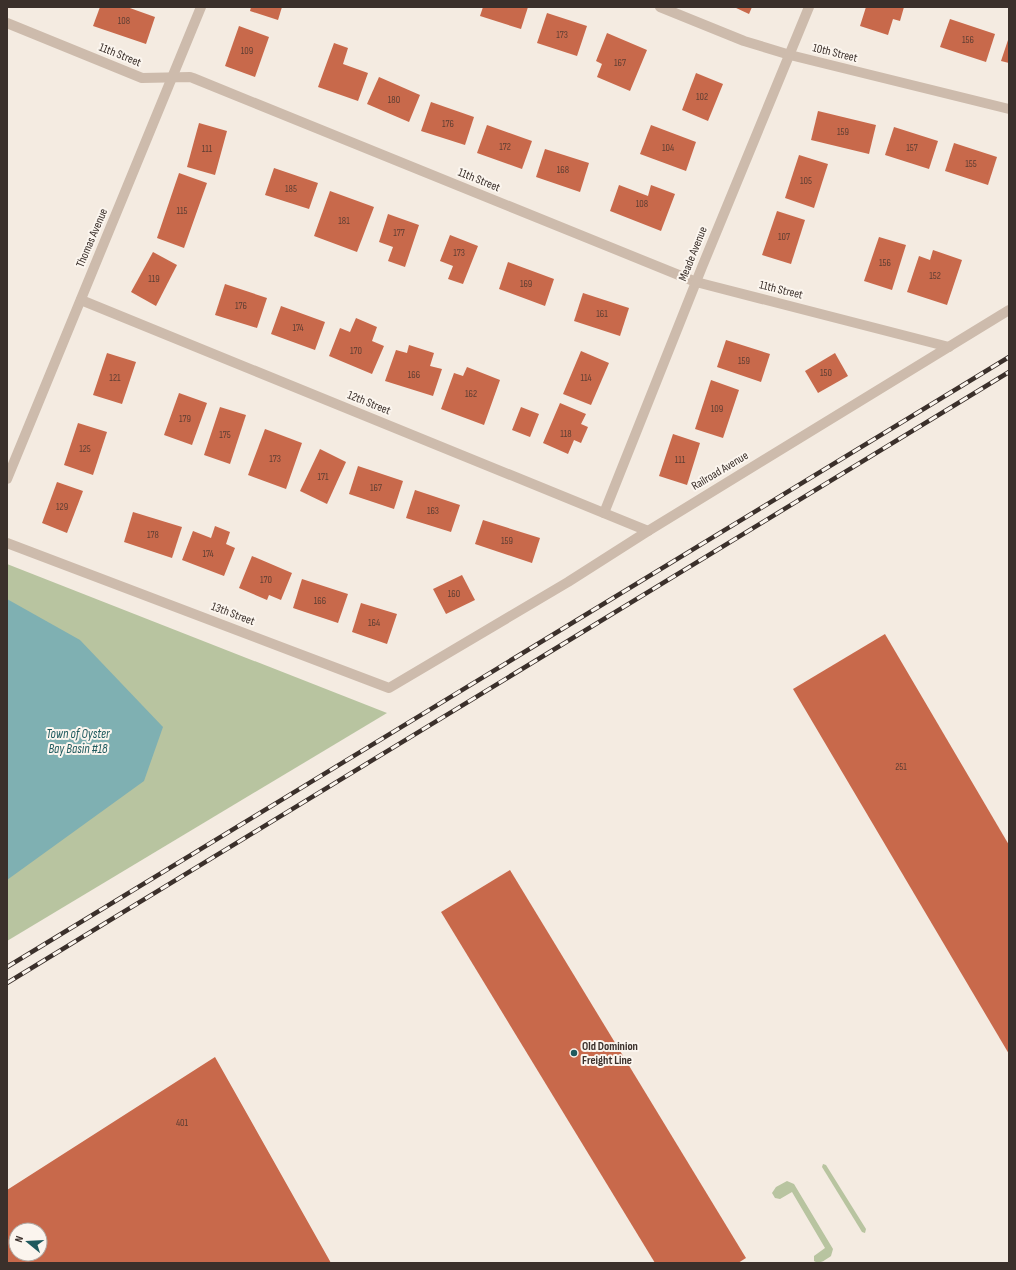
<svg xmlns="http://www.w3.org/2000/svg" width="1016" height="1270" font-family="'Sofia Sans Condensed',sans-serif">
<rect width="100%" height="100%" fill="#f4ebe1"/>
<!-- green -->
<g fill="#b8c4a0">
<polygon points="7,564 387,713 7,941"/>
<polygon points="823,1164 826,1165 866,1229 865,1233 862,1232 822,1167"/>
<path d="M 787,1181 L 794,1184 L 833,1249 L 831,1256 C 825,1260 820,1265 814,1261 L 814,1256 L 825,1248 L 792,1192 L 780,1199 L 775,1198 L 772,1193 L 776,1187 Z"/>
</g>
<!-- water -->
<polygon fill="#7fb0b2" points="7,599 80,640 163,727 144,781 7,880"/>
<!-- building -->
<g fill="#c8694b" fill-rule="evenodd">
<polygon points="100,7 127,7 155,17 146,44 93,26"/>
<polygon points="251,7 282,7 278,20 250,11"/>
<polygon points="483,7 528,7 521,29 480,16"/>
<polygon points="734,7 752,7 749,14"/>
<polygon points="866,7 904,7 900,21 893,19 888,35 860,26"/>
<polygon points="547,13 587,26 577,56 537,43"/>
<polygon points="950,19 995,34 986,62 940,47"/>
<polygon points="239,26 269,37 255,77 225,66"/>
<polygon points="607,33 647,50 630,91 597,77 602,64 596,61"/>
<polygon points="1009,37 1009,63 1001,61"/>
<polygon points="334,43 348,48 343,64 368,73 358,101 318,87"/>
<polygon points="696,73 723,84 708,121 682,110"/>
<polygon points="379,77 420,95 409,122 367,104"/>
<polygon points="431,102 474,117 465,145 421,131"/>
<polygon points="818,111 876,125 869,154 811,140"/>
<polygon points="199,123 227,131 215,175 187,167"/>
<polygon points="487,125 532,141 522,169 477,153"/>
<polygon points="651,125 696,142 686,171 640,154"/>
<polygon points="894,127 938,141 929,169 885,155"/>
<polygon points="954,143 997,157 988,185 945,171"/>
<polygon points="545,149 589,163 580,192 536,177"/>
<polygon points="799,155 828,164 814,208 785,198"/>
<polygon points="274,168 318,183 309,209 265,195"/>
<polygon points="179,173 207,183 184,248 157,238"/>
<polygon points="619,185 648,196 651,185 675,194 661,231 610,211"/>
<polygon points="330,191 374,207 357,252 314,236"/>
<polygon points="777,211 805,220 791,264 762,255"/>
<polygon points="388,214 419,225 405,267 388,261 393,247 379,242"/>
<polygon points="450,235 478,246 463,284 448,279 453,266 440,261"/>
<polygon points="879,237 906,245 892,290 864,281"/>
<polygon points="933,250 962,260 947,305 907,292 919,256 930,260"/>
<polygon points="153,252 177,265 156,306 131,292"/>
<polygon points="508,262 554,279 545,306 499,289"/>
<polygon points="225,284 267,298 257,328 215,315"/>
<polygon points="583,293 629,308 620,336 574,321"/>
<polygon points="281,306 325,322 315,350 271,334"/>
<polygon points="356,318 377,327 372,341 384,346 372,374 329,356 340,328 350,332"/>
<polygon points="726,340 770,354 761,382 717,367"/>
<polygon points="409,345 434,353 430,366 442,369 433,396 385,381 396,350 407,353"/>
<polygon points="581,351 609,363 591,405 563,394"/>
<polygon points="107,353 136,362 122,404 93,395"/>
<polygon points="835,353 848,376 818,393 805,371"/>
<polygon points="467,367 500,380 484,425 441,409 454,373 463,376"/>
<polygon points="711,380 739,390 723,438 695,429"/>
<polygon points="179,393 207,403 192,445 164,435"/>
<polygon points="560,403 586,414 581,424 588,427 581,443 574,440 568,454 543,443"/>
<polygon points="220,407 246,415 230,464 204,455"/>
<polygon points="521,407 539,414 530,437 512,430"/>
<polygon points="78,423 107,432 93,475 64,465"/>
<polygon points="265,429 302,443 286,489 248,475"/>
<polygon points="673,434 700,443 687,485 659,476"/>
<polygon points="320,449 346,462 327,504 300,491"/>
<polygon points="358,466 403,481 394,509 349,494"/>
<polygon points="57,482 83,491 67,533 42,523"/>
<polygon points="415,490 460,505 451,532 406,518"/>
<polygon points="133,512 182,527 172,558 124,542"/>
<polygon points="483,520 540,538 532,563 475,544"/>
<polygon points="215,526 230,532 226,544 235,548 224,576 182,560 193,531 211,538"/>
<polygon points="252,556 292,573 281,600 269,595 267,600 239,588"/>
<polygon points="462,575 475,600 446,614 433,589"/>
<polygon points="302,579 348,594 338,623 293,608"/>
<polygon points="361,603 397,614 387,644 352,632"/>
<polygon points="885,634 1009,845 1009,1054 793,689"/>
<polygon points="510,870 746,1258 738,1263 655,1263 441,912"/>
<path d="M 215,1057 L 331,1263 L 7,1263 L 7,1190 ZM 16,1230 L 40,1230 L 40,1254 L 16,1254 Z"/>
</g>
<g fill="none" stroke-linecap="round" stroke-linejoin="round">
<!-- street -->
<g stroke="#cdbbac" stroke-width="10">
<polyline points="660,7 744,41 790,55 1009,109"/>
<polyline points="7,23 142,78 190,77 193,78 696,282 949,347"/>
<polyline points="81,300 648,531"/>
<polyline points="7,479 201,7"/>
<polyline points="604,513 702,267 809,7"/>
<polyline points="7,543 389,688 568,582 648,531 1009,310"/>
</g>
<!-- rail casing -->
<g stroke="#3b302b" stroke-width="4.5">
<g id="rail">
<polyline points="7,967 1009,357"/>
<polyline points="7,983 1009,372"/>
</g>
</g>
<!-- rail -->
<use href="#rail" stroke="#fbf5ee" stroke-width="3" stroke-dasharray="9" stroke-linecap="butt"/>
</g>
<!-- markers -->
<circle fill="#1f5a5e" stroke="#fbf5ee" stroke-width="1.5" cx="574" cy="1053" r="4"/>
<g text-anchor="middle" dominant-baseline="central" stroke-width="4" stroke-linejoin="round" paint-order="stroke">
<!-- number labels -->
<g font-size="10" fill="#5e3e33">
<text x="124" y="21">108</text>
<text x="562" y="35">173</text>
<text x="968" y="40">156</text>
<text x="247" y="51">109</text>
<text x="620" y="63">167</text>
<text x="702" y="97">102</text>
<text x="394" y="100">180</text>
<text x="448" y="124">176</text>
<text x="843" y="132">159</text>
<text x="505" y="147">172</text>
<text x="668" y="148">104</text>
<text x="912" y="148">157</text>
<text x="207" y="149">111</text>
<text x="971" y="164">155</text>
<text x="563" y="170">168</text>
<text x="806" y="181">105</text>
<text x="291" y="189">185</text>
<text x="642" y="204">108</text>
<text x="182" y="211">115</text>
<text x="344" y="221">181</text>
<text x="399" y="233">177</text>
<text x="784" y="237">107</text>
<text x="459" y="253">173</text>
<text x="885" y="263">156</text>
<text x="935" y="276">152</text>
<text x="154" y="279">119</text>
<text x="526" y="284">169</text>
<text x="241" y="306">176</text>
<text x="602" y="314">161</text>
<text x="298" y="328">174</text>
<text x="356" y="351">170</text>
<text x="744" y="361">159</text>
<text x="826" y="373">150</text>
<text x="414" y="375">166</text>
<text x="115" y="378">121</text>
<text x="586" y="378">114</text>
<text x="471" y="394">162</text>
<text x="717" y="409">109</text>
<text x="185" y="419">179</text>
<text x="566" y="434">118</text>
<text x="225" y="435">175</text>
<text x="85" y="449">125</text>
<text x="275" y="459">173</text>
<text x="680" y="460">111</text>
<text x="323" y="477">171</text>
<text x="376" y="488">167</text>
<text x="62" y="507">129</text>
<text x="433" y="511">163</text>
<text x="153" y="535">178</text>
<text x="507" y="541">159</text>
<text x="208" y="554">174</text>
<text x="266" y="580">170</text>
<text x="454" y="594">160</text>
<text x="320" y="601">166</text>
<text x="374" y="623">164</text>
<text x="901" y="767">251</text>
<text x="182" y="1123">401</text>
</g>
<!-- street labels -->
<g font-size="12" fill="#3b302b" stroke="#fbf5ee">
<text transform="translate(835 53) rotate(14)">10th Street</text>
<text transform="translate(120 55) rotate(22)">11th Street</text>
<text transform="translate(479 180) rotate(22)">11th Street</text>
<text transform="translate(92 238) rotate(-67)">Thomas Avenue</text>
<text transform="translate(693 254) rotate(-68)">Meade Avenue</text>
<text transform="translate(781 290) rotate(14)">11th Street</text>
<text transform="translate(369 403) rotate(22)">12th Street</text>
<text transform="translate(720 471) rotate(-31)">Railroad Avenue</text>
<text transform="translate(233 614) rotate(21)">13th Street</text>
</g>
<!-- poi labels -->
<g font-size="12" font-weight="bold" fill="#3b302b" stroke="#fbf5ee" text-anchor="start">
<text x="582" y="1046">Old Dominion<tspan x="582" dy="14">Freight Line</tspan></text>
</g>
<!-- water labels -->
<g font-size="13" font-style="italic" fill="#1f5a5e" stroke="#fbf5ee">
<text x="78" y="734">Town of Oyster<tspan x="78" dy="15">Bay Basin #18</tspan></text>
</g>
</g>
<!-- border -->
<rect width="1016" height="1270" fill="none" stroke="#3b302b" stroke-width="16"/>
<!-- north arrow -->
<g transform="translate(28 1242) rotate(288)"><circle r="19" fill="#fbf5ee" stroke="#aea6a0"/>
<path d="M0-3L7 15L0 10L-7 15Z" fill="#1f5a5e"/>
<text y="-6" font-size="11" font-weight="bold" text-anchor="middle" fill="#3b302b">N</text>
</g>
</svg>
